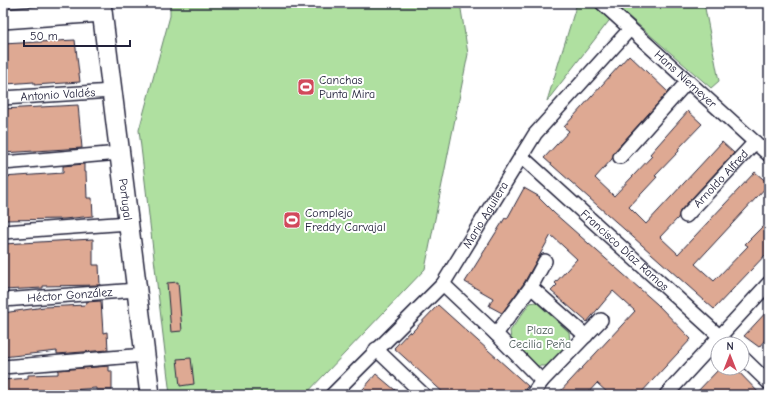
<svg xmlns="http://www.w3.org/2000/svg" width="772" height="398" viewBox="0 0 772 398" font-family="'Comic Neue',sans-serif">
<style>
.green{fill:#afe0a0;stroke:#68816e}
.building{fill:#dea993;stroke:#22223b}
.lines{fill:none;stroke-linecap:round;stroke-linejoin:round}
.street-casing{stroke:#22223b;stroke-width:16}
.secondary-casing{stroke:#22223b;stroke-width:22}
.street{stroke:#fff;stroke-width:13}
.secondary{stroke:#fff;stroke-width:19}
.labels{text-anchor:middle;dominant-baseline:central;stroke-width:4;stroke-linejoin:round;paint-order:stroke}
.street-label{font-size:12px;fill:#22223b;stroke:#fff}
.poi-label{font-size:12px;fill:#22223b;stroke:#fff;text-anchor:start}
.park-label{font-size:12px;fill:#4c5b59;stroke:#fff}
</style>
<rect width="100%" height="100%" fill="#fff"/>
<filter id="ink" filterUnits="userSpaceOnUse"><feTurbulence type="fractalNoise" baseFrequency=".025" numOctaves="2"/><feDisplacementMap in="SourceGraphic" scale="8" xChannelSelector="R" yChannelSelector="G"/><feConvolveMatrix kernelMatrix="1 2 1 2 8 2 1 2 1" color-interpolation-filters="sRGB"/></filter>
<g filter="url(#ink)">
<g class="green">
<path d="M170 3H460L468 54 425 269 305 395H170L139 130 170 16Z"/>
<path d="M577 3H704L719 81 711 88 619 8 547 101Z"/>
<path d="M536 302 569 332 570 341 547 366H538L511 340 510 331 530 303Z"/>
</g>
<g class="building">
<path d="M75 40 80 82 34 85V82L6 84 3 44Z"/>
<path d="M629 55 668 92 614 152 612 159 595 178 614 196 652 156 650 154 688 111 702 124 678 149 679 151 655 176 657 177 629 207 646 224 722 142 734 153 680 211 678 218 660 237 678 254 755 172 769 184 695 264 714 281 748 246 745 244 763 226 769 232V251L714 309 544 158 569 131 564 127Z"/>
<path d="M78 105 82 148 3 153V109Z"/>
<path d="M84 164V172H86L87 198H92L93 216 64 219 3 220V177L63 173V166Z"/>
<path d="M524 188 540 197 539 198 554 213 657 304 691 339 639 395H610L597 383 586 395H557L635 311 613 291 587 322 551 291 557 285 555 283 577 259 551 235 524 283 502 313 489 306 493 298 465 282 505 218 507 219Z"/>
<path d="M93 239V265H99L100 285 43 286V288L3 290V244Z"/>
<path d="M178 282 182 331 171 332 167 283Z"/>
<path d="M101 301 103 333 107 332 108 350 57 354V351L3 357V313L44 307 86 305V302Z"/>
<path d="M438 305 528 386 520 395H446L394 348 410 331 411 333Z"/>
<path d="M769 309V335L759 347 744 336Z"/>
<path d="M191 358 194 384 180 386 177 359Z"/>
<path d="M109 366V371H112V390H96V388L49 392V394L3 395V380L28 378V375L58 374V370Z"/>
<path d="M720 368H735L761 395H694Z"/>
<path d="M376 374 401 395H358Z"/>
</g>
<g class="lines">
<g class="street-casing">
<g id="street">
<path id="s1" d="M602 3 769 155"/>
<path id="s2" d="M3 98 112 91"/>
<path id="s3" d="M521 156 728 344"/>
<path d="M620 157 688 81"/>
<path d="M3 163 120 153"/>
<path id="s4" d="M686 216 755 142"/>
<path d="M3 232 129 223"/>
<path d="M443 284 496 334 542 381"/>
<path d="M531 287 586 336"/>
<path id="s5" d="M3 300 137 290"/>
<path d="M496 334 531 287 545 261"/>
<path d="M376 349 424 395"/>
<path d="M742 357 769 383"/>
<path d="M3 367 145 355"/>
<path id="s6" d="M332 395 443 284 535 134 630 29"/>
<path d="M532 395 542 381 601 320"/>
<path d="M666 395 769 283"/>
</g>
</g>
<g class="secondary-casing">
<g id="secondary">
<path id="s7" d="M101 3 150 395"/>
<path d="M3 19 102 12"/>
</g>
</g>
<use href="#street" class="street"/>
<use href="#secondary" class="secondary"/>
</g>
</g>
<defs>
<g id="stadium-square" transform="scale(0.9)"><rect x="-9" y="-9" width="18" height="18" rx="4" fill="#d1495b" stroke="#fff"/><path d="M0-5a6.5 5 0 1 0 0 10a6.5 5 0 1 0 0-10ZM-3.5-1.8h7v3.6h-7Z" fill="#fff"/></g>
</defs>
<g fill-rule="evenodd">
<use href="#stadium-square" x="306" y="87"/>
<use href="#stadium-square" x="292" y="220"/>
</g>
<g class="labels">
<g class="street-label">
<text stroke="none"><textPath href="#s1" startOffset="113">Hans Niemeyer</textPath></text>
<text stroke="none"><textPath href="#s2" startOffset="55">Antonio Valdés</textPath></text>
<text stroke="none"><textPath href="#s4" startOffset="51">Arnoldo Alfred</textPath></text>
<text stroke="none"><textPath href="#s7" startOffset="198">Portugal</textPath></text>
<text stroke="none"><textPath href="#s6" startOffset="238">Mario Aguilera</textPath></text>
<text stroke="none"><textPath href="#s3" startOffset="140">Francisco Díaz Ramos</textPath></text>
<text stroke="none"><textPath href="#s5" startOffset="67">Héctor González</textPath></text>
</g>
<g class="poi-label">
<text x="319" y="80">Canchas<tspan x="319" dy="14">Punta Mira</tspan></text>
<text x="305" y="213">Complejo<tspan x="305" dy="14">Freddy Carvajal</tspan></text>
</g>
<g class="park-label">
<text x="540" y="330">Plaza<tspan x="540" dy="14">Cecilia Peña</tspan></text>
</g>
</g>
<rect width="772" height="398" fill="none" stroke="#fff" stroke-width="16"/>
<rect x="8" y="8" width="756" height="382" fill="none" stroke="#22223b" stroke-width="1.5" filter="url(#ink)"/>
<g transform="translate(730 356)"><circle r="19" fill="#ffffff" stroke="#a7a7b1"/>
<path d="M0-3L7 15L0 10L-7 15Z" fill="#d1495b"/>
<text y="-6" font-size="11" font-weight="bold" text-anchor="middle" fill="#22223b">N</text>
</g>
<path d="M24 40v6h106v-6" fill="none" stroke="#22223b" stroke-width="2"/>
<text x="30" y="40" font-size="12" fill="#22223b" stroke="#ffffff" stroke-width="3" paint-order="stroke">50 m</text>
</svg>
